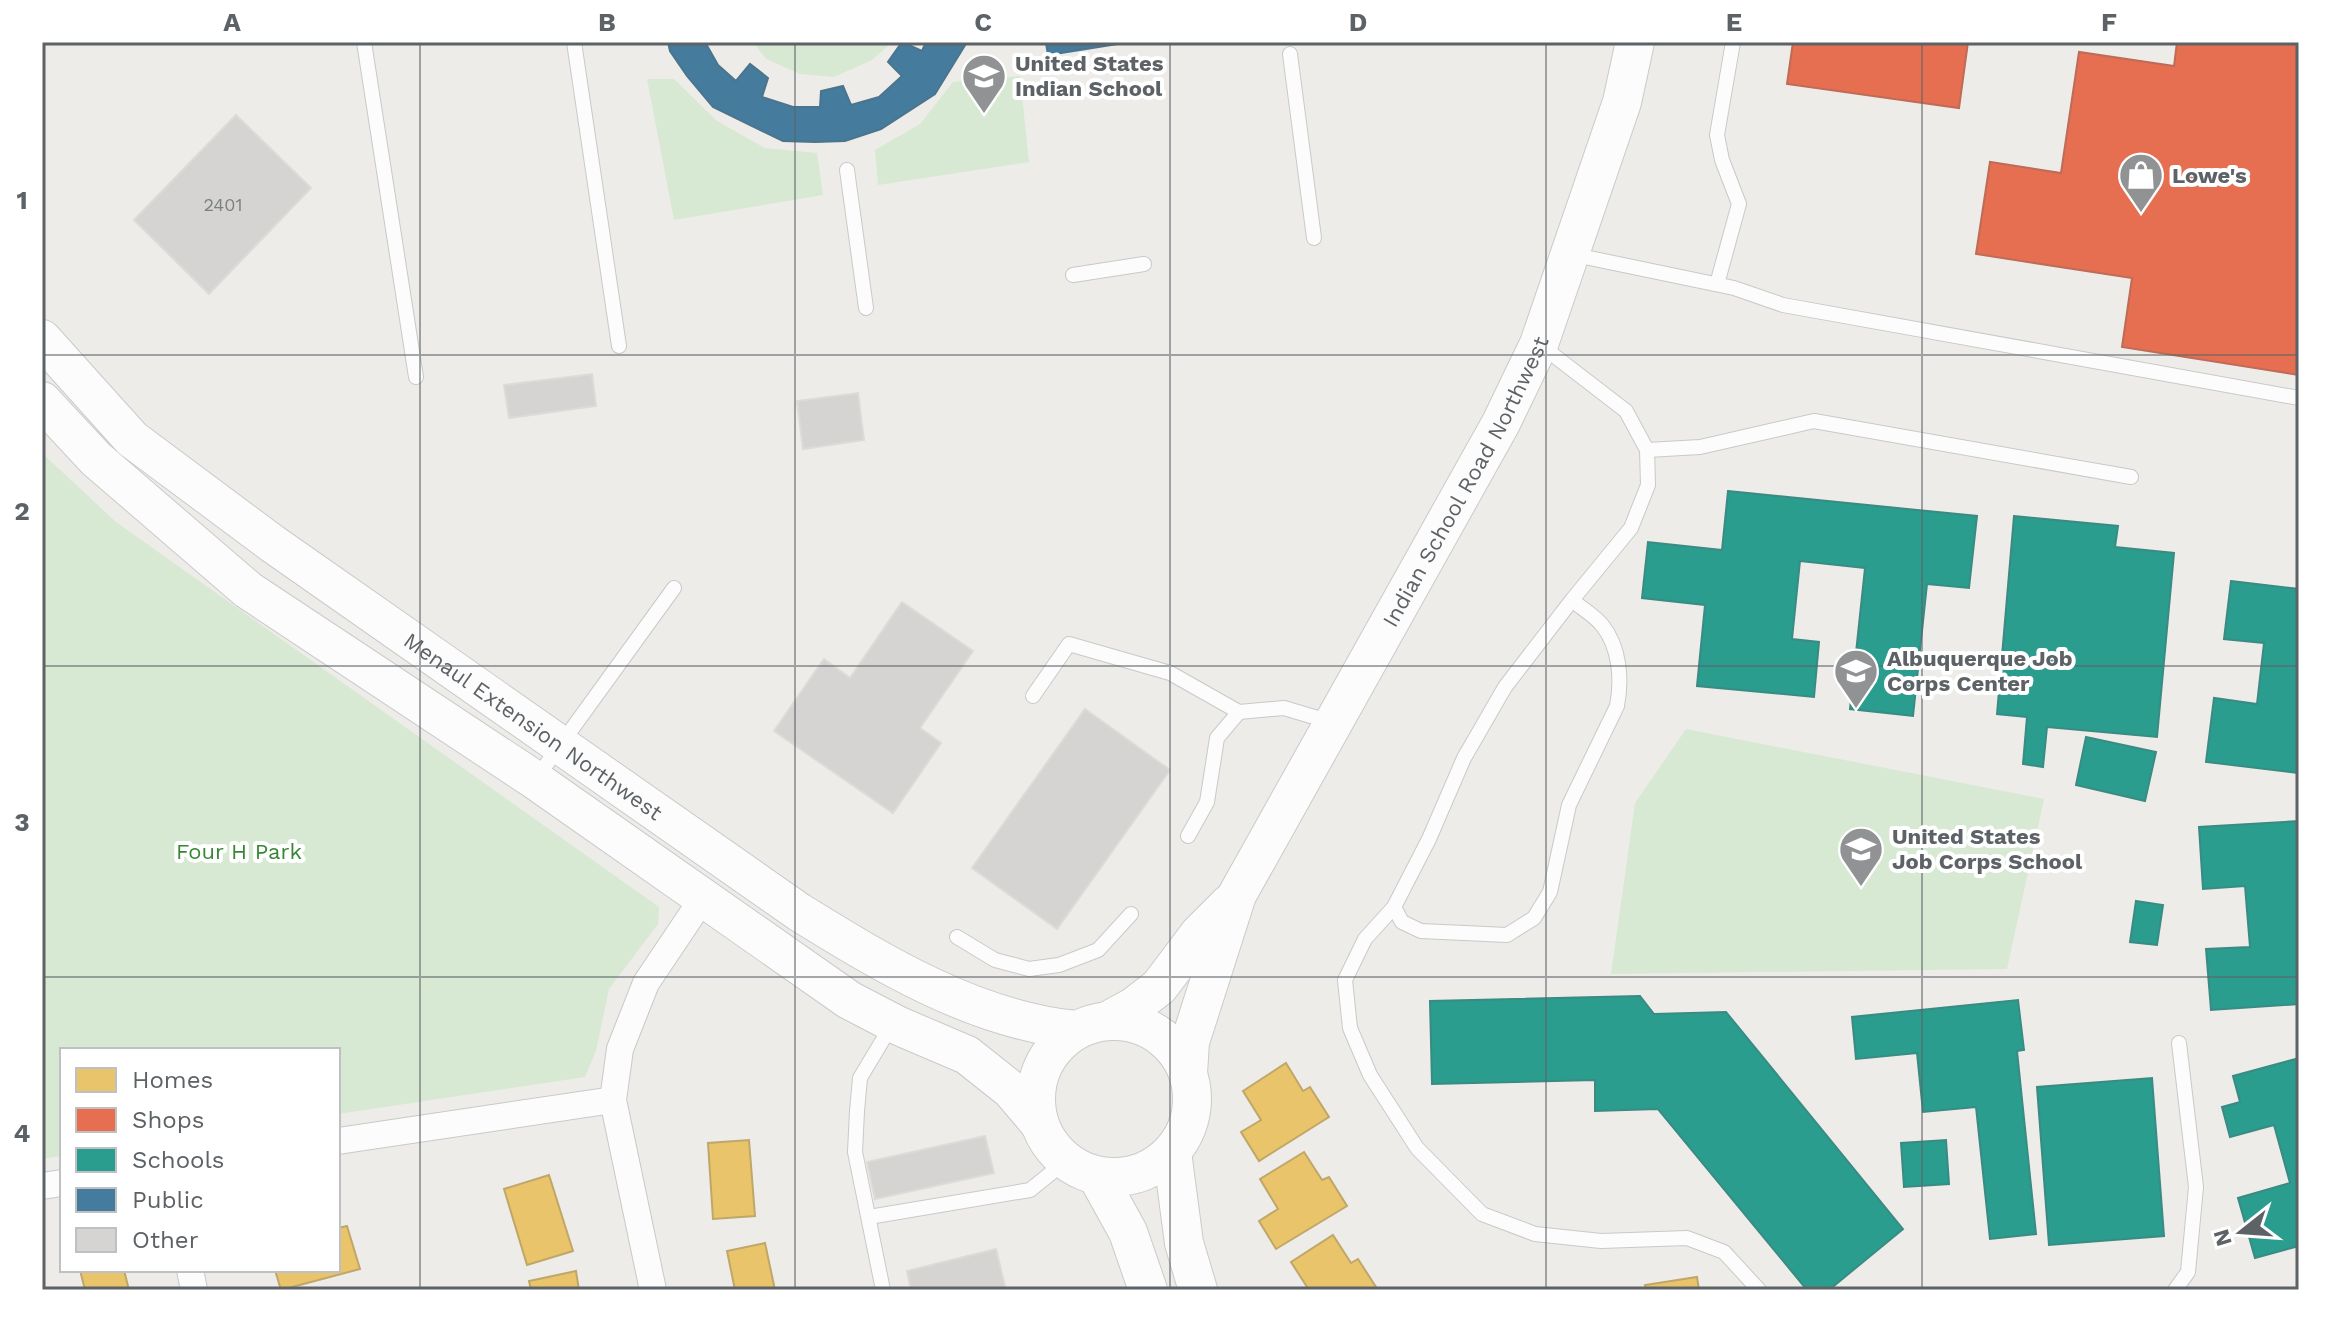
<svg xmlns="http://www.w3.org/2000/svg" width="2341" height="1332" viewBox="0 0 2341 1332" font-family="'Work Sans',sans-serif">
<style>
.green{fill:#d7e9d3}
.homes{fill:#e9c46a;stroke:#bfa769;stroke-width:2}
.shops{fill:#e76f51;stroke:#be6b57;stroke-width:2}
.schools{fill:#2a9d8f;stroke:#398b83;stroke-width:2}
.public{fill:#457b9d;stroke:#4c748c;stroke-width:2}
.building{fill:#d5d4d2;stroke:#dddbd8;stroke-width:2}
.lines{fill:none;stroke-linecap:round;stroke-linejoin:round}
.service-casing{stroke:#c9c9c9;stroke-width:16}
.minor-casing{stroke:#c9c9c9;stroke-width:28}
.secondary-casing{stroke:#cacaca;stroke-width:40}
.service{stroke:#fcfcfc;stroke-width:14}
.minor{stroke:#fcfcfc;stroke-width:26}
.secondary{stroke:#fcfcfc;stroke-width:38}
.grid{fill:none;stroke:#5d6266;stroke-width:2;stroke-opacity:0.55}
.labels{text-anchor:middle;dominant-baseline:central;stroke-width:8;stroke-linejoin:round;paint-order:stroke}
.number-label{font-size:18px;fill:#7c8082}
.poi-label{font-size:22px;font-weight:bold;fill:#5d6266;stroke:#fff;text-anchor:start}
.street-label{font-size:22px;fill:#5d6266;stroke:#fff}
.park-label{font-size:22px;fill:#378634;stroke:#fff}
.neatline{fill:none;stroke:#5d6266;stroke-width:3}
.grid-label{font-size:26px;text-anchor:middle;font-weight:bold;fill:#5d6266}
</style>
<rect width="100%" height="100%" fill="#eeece8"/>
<g class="green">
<path d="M753 42H893L872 60 834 77 800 74 766 59Z"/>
<path d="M1020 76 1029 162 878 185 875 150 920 124 953 82Z"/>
<path d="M647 79H674L717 121 765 148 817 153 823 195 674 220Z"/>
<path d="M42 453 116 522 659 907 658 924 609 989 596 1051 585 1077 338 1114V1050H62V1156L42 1159Z"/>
<path d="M1686 729 2044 799 2007 969 1611 974 1635 803Z"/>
</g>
<g class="homes">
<path d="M1286 1063 1303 1091 1310 1087 1329 1117 1259 1161 1241 1132 1261 1120 1243 1091Z"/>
<path d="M749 1140 755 1216 713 1219 708 1143Z"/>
<path d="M1304 1152 1322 1180 1329 1177 1347 1206 1276 1249 1259 1221 1278 1209 1260 1179Z"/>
<path d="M549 1175 573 1251 527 1265 504 1189Z"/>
<path d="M347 1226 360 1269 281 1290 275 1270H338V1228Z"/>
<path d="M1333 1235 1351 1263 1358 1259 1376 1287 1372 1290H1309L1291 1262Z"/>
<path d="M765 1243 775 1290H735L727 1251Z"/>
<path d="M80 1270H124L129 1290H85Z"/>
<path d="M576 1271 579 1290H531L529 1281Z"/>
<path d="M1697 1277 1699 1290H1646L1645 1285Z"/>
</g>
<g class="shops">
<path d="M1793 42H1968L1959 108 1787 84Z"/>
<path d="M2177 42H2299V375L2122 347 2132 278 1976 254 1990 162 2061 173 2079 52 2174 66Z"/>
</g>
<g class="schools">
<path d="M1728 491 1977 516 1969 588 1927 584 1913 716 1850 709 1865 568 1800 561 1792 639 1819 642 1814 697 1697 686 1705 605 1642 598 1648 542 1722 550Z"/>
<path d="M2014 516 2118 526 2115 547 2174 553 2157 737 2047 727 2043 767 2023 764 2027 717 1997 714Z"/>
<path d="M2231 581 2299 589V773L2206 762 2214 698 2257 704 2264 643 2224 639Z"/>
<path d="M2086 737 2156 752 2145 801 2076 785Z"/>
<path d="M2299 821V1004L2211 1010 2206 949 2250 947 2245 886 2203 889 2199 827Z"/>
<path d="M2136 901 2163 905 2157 945 2130 942Z"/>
<path d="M1640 996 1654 1014 1726 1012 1903 1229 1829 1290H1807L1658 1109 1595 1111V1080L1432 1084 1430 1001Z"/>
<path d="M2018 1000 2024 1050 2017 1051 2036 1234 1990 1239 1976 1107 1923 1112 1917 1053 1856 1059 1852 1017Z"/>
<path d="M2299 1058V1246L2255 1258 2238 1198 2290 1183 2274 1125 2230 1137 2222 1107 2240 1102 2233 1076Z"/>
<path d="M2152 1078 2164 1236 2049 1245 2037 1087Z"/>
<path d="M1946 1140 1949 1184 1904 1187 1901 1143Z"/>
</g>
<g class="public">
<path d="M668 42H705L718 65 736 81 750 64 768 78 762 97 793 107H820L821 91 843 86 851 105 879 97 902 76 888 62 902 42 922 51 926 42H967L935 94 881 129 845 141 815 142 783 141 713 107 687 76 670 51Z"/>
<path d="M1029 42H1130L1048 55 1046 43Z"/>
</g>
<g class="building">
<path d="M236 115 311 188 209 294 134 220Z"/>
<path d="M592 374 596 406 509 418 504 385Z"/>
<path d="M858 393 864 440 803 449 797 401Z"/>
<path d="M902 602 973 651 920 728 941 743 893 813 774 731 824 659 850 678Z"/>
<path d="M1085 709 1170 770 1057 929 972 868Z"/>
<path d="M985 1136 994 1173 875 1199 867 1162Z"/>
<path d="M996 1249 1006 1290H911L907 1271Z"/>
</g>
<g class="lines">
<g class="service-casing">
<g id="service">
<path d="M364 42 416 377"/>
<path d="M574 42 619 346"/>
<path d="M1290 54 1314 238"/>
<path d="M847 170 866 308"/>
<path d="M1570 254 1734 288 1783 305 2299 398"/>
<path d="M1073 275 1144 264"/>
<path d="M1717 284 1739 204 1722 160 1717 135 1733 42"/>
<path d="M1539 344 1626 411 1647 450 1648 485 1631 528 1572 600 1505 687 1464 758 1429 839 1394 907 1402 922 1421 931 1507 935 1534 918 1550 892 1569 805 1617 706C1622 680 1620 647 1602 625 1594 615 1581 608 1572 600"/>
<path d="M1647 450 1700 447 1814 421 2131 477"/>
<path d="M1033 696 1069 644 1170 673 1239 712"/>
<path d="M535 780 674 588"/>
<path d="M1188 836 1207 802 1217 738 1239 712 1284 708 1331 722"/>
<path d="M1394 907 1365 939 1345 980 1350 1028 1370 1075 1417 1148 1482 1214 1535 1234 1601 1241 1687 1238 1724 1252 1759 1290"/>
<path d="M957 937 995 960 1029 969 1059 965 1098 950 1131 914"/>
<path d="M869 1217 1030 1190 1066 1161"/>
<path d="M883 1290 855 1152 857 1111 860 1078 893 1023"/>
<path d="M2175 1290 2188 1272 2196 1187 2179 1043"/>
</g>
</g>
<g class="minor-casing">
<g id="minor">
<path d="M338 1141 613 1100"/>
<path d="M42 1186 62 1183"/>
<path d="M190 1270 194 1290"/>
<path d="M653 1290 613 1100 620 1049 646 983 703 898"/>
</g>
</g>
<g class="secondary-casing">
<g id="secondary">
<path id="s1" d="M42 339 132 439 273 544 799 912C883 964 975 1020 1076 1030"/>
<path d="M42 401 96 459 248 590 535 780 849 1000 899 1026 967 1055 1011 1090 1039 1123"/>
<path d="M1109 1020 1133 1007 1159 987 1199 934 1230 903"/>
<circle cx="1114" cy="1099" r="78"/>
<path id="s2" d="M1188 1073 1190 1042 1237 895 1501 423 1539 344 1622 102 1635 42"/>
<path d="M1172 1152 1184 1243 1198 1290"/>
<path d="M1097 1176 1128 1232 1148 1290"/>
</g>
</g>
<use href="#service" class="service"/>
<use href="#minor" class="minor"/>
<use href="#secondary" class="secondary"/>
</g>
<path class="grid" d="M420 42V1290M795 42V1290M1170 42V1290M1546 42V1290M1922 42V1290M42 355H2299M42 666H2299M42 977H2299"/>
<defs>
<g id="school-pin" transform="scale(2.3)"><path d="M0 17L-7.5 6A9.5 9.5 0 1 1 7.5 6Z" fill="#909294" stroke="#fff"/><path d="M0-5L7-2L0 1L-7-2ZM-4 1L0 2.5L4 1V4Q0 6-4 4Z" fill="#fff"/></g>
<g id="shop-pin" transform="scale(2.3)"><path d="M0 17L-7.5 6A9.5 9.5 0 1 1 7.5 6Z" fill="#909294" stroke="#fff"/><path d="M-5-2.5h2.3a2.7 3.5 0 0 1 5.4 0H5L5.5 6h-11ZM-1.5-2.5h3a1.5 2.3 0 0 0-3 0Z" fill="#fff"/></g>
<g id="university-pin" transform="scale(2.3)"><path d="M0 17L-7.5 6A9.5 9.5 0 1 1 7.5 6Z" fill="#909294" stroke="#fff"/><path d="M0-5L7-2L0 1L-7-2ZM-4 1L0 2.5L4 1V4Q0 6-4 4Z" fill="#fff"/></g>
</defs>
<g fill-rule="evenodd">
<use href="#school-pin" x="984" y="76"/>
<use href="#shop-pin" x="2141" y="175"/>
<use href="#university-pin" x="1856" y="671"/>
<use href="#school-pin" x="1861" y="849"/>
</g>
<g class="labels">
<g class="number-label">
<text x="223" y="204">2401</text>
</g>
<g class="poi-label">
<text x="1015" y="63">United States<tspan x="1015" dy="25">Indian School</tspan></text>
<text x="2172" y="175">Lowe's</text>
<text x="1887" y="658">Albuquerque Job<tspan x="1887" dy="25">Corps Center</tspan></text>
<text x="1892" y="836">United States<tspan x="1892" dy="25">Job Corps School</tspan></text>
</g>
<g class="street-label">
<text stroke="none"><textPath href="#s2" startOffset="658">Indian School Road Northwest</textPath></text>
<text stroke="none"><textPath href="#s1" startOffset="628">Menaul Extension Northwest</textPath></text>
</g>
<g class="park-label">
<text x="239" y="851">Four H Park</text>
</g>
</g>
<rect width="2341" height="1332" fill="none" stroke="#ffffff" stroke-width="88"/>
<rect x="60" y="1048" width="280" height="224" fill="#ffffff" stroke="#bec0c2" stroke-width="2"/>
<rect x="76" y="1068" width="40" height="24" fill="#e9c46a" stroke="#bec0c2" stroke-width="2"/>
<text x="132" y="1088" font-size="24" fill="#5d6266">Homes</text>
<rect x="76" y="1108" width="40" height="24" fill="#e76f51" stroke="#bec0c2" stroke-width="2"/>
<text x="132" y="1128" font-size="24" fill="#5d6266">Shops</text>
<rect x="76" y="1148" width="40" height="24" fill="#2a9d8f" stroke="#bec0c2" stroke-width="2"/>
<text x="132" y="1168" font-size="24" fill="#5d6266">Schools</text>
<rect x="76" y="1188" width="40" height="24" fill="#457b9d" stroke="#bec0c2" stroke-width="2"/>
<text x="132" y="1208" font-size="24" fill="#5d6266">Public</text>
<rect x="76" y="1228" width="40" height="24" fill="#d5d4d2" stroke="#bec0c2" stroke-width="2"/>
<text x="132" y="1248" font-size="24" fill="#5d6266">Other</text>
<g transform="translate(2241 1232) rotate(253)" stroke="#ffffff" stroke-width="6" paint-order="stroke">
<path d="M0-6L14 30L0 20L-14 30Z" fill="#5d6266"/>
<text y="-12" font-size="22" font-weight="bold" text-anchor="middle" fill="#5d6266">N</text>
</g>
<rect x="44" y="44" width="2253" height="1244" class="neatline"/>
<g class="grid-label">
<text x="232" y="31">A</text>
<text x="607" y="31">B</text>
<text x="983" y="31">C</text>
<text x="1358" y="31">D</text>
<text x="1734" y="31">E</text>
<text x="2109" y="31">F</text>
<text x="22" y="209">1</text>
<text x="22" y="520">2</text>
<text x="22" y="831">3</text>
<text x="22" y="1142">4</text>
</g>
</svg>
